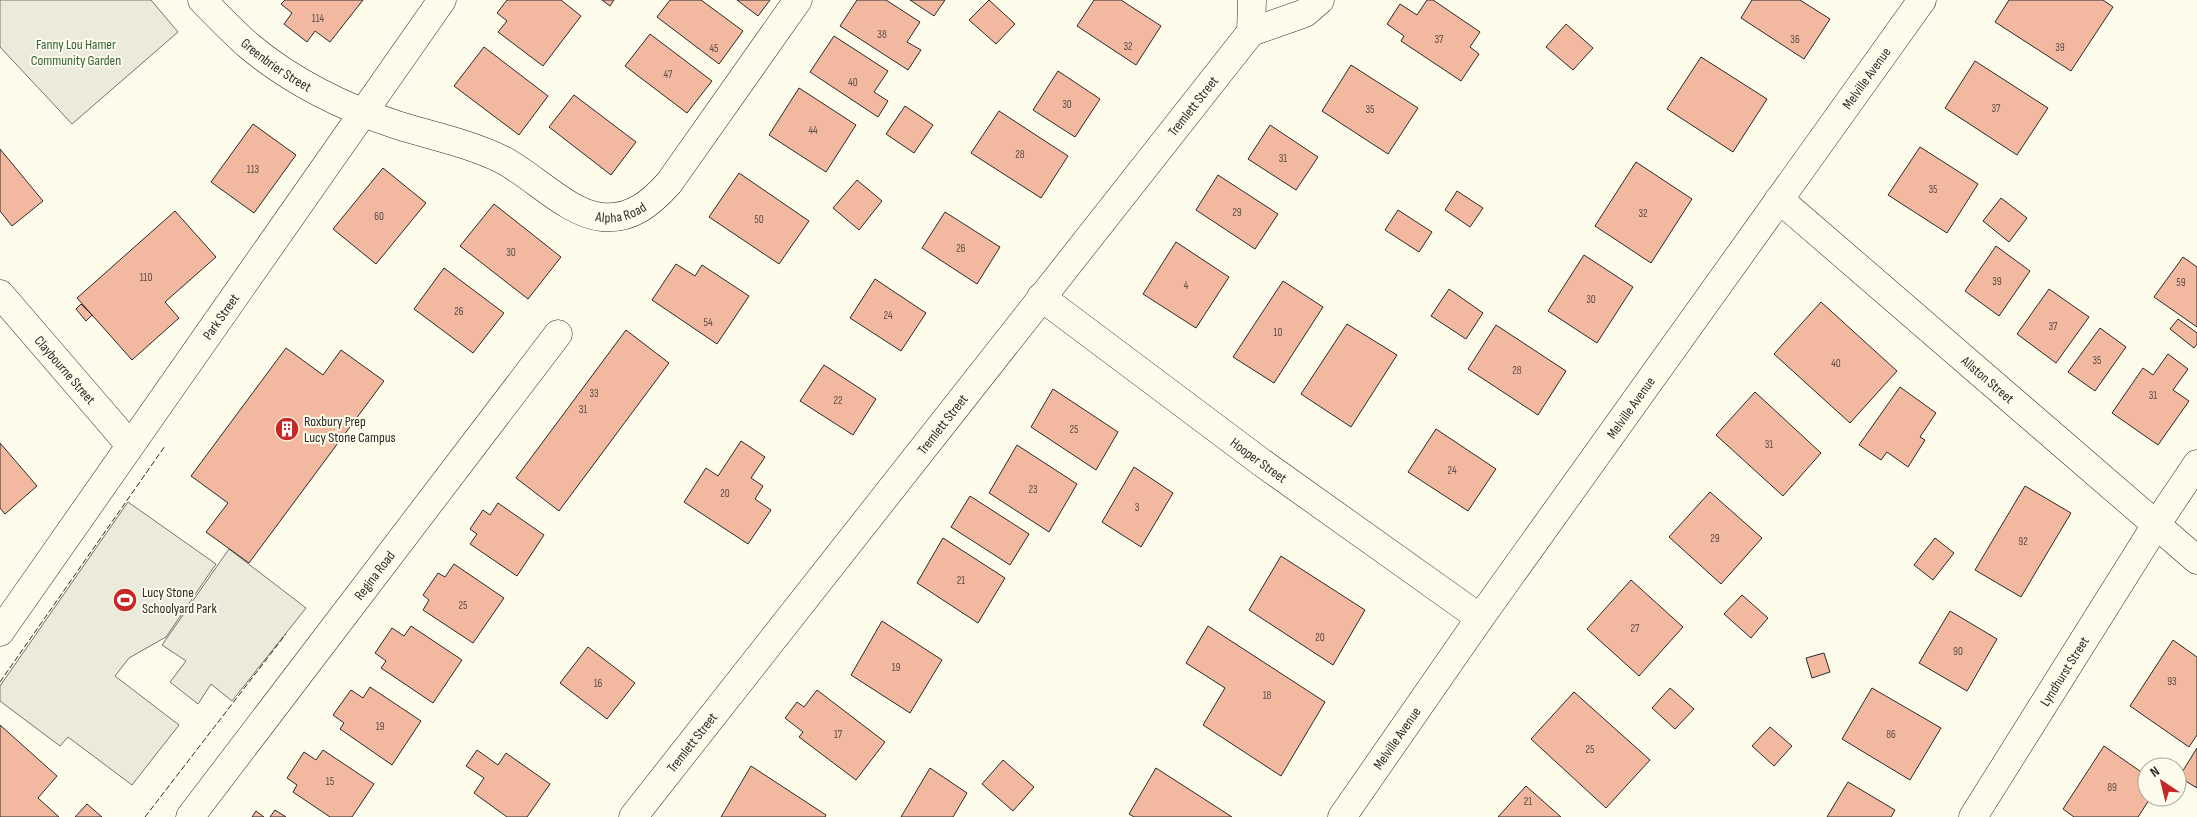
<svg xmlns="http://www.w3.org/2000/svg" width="2197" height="817" viewBox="0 0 2197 817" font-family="'Sofia Sans Condensed',sans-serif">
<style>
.green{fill:#ecebdb;stroke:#74746e}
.parking{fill:#eceadb;stroke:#74746e}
.building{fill:#f2b8a0;stroke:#2b2b2b}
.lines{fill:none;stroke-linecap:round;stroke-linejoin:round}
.street-casing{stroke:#2b2b2b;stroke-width:29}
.secondary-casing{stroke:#2b2b2b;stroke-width:29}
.street{stroke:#fdfbea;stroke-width:28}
.secondary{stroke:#fdfbea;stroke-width:28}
.fence{stroke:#2b2b2b;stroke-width:1;stroke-dasharray:6 2.5;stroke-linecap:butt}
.labels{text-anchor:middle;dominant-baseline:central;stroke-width:4;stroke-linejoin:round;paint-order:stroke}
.number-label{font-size:11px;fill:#5d4e48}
.park-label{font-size:14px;fill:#34623c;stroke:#fdfbea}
.street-label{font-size:14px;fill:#2b2b2b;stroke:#fdfbea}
.poi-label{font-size:14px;fill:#2b2b2b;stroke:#fdfbea;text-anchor:start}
</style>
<rect width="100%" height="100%" fill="#fdfbea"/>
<g class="green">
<path d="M0 0H151L178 32 72 124 0 47Z"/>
<path d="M128 502 216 564 166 637 129 658 115 676 179 725 132 785 68 737 60 746 0 701V686Z"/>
</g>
<path class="parking" d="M229 549 306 608 232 701 211 684 198 704 170 682 186 661 162 645Z"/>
<g class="building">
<path d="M285 0H363L330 42 315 31 307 42 284 24 292 13 281 4Z"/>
<path d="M507 0H561L581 16 543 66 498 32 507 21 497 13Z"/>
<path d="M602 0H614L610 6Z"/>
<path d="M670 0H701L743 31 719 64 657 17Z"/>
<path d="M737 0H770L758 16Z"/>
<path d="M857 0H886L920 22 907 42 921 50 908 70 840 26Z"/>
<path d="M910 0H945L934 16Z"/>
<path d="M989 0 1015 24 996 44 969 20Z"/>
<path d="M1094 0H1121L1161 26 1136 65 1077 26Z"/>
<path d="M1427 0H1433L1480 32 1470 47 1479 54 1461 81 1401 41 1404 36 1387 24 1400 4 1417 15Z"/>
<path d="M1752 0H1800L1830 19 1804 59 1741 18Z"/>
<path d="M2009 0H2103L2113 7 2071 71 1995 22Z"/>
<path d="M1566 24 1593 48 1573 70 1546 47Z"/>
<path d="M650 34 712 81 687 113 625 66Z"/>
<path d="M834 36 888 71 874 92 888 101 878 117 810 72Z"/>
<path d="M484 47 548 96 519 135 454 86Z"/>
<path d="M1701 57 1767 99 1733 152 1667 109Z"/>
<path d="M1975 61 2048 108 2017 155 1945 108Z"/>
<path d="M1351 65 1418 108 1388 154 1322 111Z"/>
<path d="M1058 71 1100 99 1075 137 1033 110Z"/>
<path d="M799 88 856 125 826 172 769 135Z"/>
<path d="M574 95 636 142 611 175 549 127Z"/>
<path d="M905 106 933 125 914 153 886 134Z"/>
<path d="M999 111 1068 156 1041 198 971 153Z"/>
<path d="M253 124 296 155 254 213 211 182Z"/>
<path d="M1270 125 1318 157 1296 190 1248 159Z"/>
<path d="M1920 147 1978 184 1947 233 1888 195Z"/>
<path d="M0 149 43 201 12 226 0 211Z"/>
<path d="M1636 162 1692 199 1651 263 1595 226Z"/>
<path d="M383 168 426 203 376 264 333 229Z"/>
<path d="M739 173 809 221 779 264 709 217Z"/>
<path d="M1218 175 1278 214 1255 249 1196 210Z"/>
<path d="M857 180 882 201 859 230 833 208Z"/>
<path d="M1457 191 1483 208 1470 227 1445 210Z"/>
<path d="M2001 198 2027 218 2009 242 1983 221Z"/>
<path d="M494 204 561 257 528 299 460 246Z"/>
<path d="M1398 210 1432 232 1419 252 1385 230Z"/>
<path d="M175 211 216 257 165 302 179 318 132 360 77 298Z"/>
<path d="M945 212 1000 247 977 284 922 248Z"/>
<path d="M1176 242 1229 277 1196 328 1143 294Z"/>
<path d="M1996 246 2030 271 1999 316 1965 291Z"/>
<path d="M1584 255 1633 287 1597 343 1548 311Z"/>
<path d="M2183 257 2197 267V327L2154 297Z"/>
<path d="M676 264 695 276 702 265 749 296 717 344 652 300Z"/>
<path d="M444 268 504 313 473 353 414 309Z"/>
<path d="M875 279 926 313 901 351 850 318Z"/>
<path d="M1283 281 1323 307 1274 383 1233 357Z"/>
<path d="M1449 289 1483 313 1466 339 1431 316Z"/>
<path d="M2049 289 2089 317 2056 363 2017 334Z"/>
<path d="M1821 302 1897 371 1850 423 1774 354Z"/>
<path d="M81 304 92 315 86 321 76 309Z"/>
<path d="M2178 319 2197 333V344L2194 348 2170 329Z"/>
<path d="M1347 324 1397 355 1351 427 1301 394Z"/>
<path d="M1496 325 1566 371 1538 415 1468 369Z"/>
<path d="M2100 328 2126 347 2095 391 2068 372Z"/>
<path d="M626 330 669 363 559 511 516 478Z"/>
<path d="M286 348 323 375 341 350 384 381 249 563 206 532 228 503 191 476Z"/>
<path d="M2168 354 2188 369 2173 390 2189 401 2158 445 2112 413 2143 368 2153 375Z"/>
<path d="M824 365 876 399 853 435 800 401Z"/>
<path d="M1900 387 1936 413 1920 437 1925 440 1908 467 1887 452 1881 460 1859 445Z"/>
<path d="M1053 389 1118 432 1096 470 1031 427Z"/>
<path d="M1755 392 1821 453 1783 496 1716 435Z"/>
<path d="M1436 429 1496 469 1468 511 1408 472Z"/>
<path d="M741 441 765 457 751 478 763 486 755 499 771 510 748 544 684 502 706 468 718 476Z"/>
<path d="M0 443 37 486 5 514 0 508Z"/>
<path d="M1017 445 1077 484 1049 532 989 493Z"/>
<path d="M1134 467 1173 493 1141 547 1102 522Z"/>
<path d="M2025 486 2071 513 2021 597 1975 570Z"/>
<path d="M1710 492 1762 538 1721 584 1669 537Z"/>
<path d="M970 496 1029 534 1010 565 951 527Z"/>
<path d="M498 503 544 535 517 576 470 544 477 534 470 529 483 510 490 515Z"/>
<path d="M943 538 1005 578 978 623 917 583Z"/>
<path d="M1935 538 1954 553 1933 580 1914 565Z"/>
<path d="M1281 556 1365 610 1333 665 1249 610Z"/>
<path d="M454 564 504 598 473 643 423 610 429 600 423 595 438 573 445 577Z"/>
<path d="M1631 580 1683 627 1639 676 1587 629Z"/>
<path d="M1742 595 1768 618 1751 638 1724 614Z"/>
<path d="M1950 611 1997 639 1967 691 1919 663Z"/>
<path d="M882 621 942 660 910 713 851 675Z"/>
<path d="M411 626 462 660 433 703 381 668 386 661 375 653 392 628 404 636Z"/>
<path d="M1208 626 1325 702 1281 776 1203 725 1225 688 1186 663Z"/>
<path d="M2173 640 2197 657V735L2189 747 2130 706Z"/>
<path d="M588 647 635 683 607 719 560 683Z"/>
<path d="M1824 653 1830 672 1812 678 1806 658Z"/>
<path d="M370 687 421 721 392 765 340 729 344 723 333 715 351 690 363 698Z"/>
<path d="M1670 688 1694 709 1675 729 1652 708Z"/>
<path d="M1872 688 1941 728 1910 780 1842 739Z"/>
<path d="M817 690 885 742 856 780 799 737 803 732 785 718 797 702 804 707Z"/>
<path d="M1574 692 1650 760 1606 808 1531 739Z"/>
<path d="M0 725 57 776 38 798 59 817H0Z"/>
<path d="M1770 727 1792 746 1774 766 1752 746Z"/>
<path d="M2104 746 2147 776V797H2151L2138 817H2074L2063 809Z"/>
<path d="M2197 748V788L2179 777Z"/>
<path d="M323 750 374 784 352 817H330L293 792 297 785 287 778 304 752 316 760Z"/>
<path d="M477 750 498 765 506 753 550 784 527 817H507L474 793 484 778 466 766Z"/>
<path d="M1003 760 1034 787 1013 811 982 784Z"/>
<path d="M751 766 826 815 825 817H721Z"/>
<path d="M930 768 967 793 953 817H901Z"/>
<path d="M1156 768 1232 817H1134L1129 814Z"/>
<path d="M1848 782 1895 810 1891 817H1827Z"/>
<path d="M1526 786 1561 817H1498Z"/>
<path d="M87 804 102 817H75Z"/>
<path d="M275 810 286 817H270Z"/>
<path d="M256 811 264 817H252Z"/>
</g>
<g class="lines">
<g class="street-casing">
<g id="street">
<path id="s1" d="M202 0C217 15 232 31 248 45 290 81 345 108 397 125 432 136 468 143 501 159 533 175 568 214 602 217 631 220 651 203 669 183L798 0"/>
<path d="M1251 32 1252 0"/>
<path id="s2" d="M1779 199 2197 560"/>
<path id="s3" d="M0 294 130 445"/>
<path id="s4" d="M1041 297 1261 462 1480 618"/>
<path id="s5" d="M190 817 558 334"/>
<path id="s6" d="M633 817 1251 32 1305 13 1320 0"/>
<path id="s7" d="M1973 817 2156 525 2197 464"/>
</g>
</g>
<g class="secondary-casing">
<g id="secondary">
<path id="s8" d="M0 632 442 0"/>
<path id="s9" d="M1342 817 1480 618 1922 0"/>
</g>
</g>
<use href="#street" class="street"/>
<use href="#secondary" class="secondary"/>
<g class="fence">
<path d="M0 682 165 446"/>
<path d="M145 817 286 634"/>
</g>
</g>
<defs>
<g id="building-disc" transform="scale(1.25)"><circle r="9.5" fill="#c62828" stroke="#fdfbea"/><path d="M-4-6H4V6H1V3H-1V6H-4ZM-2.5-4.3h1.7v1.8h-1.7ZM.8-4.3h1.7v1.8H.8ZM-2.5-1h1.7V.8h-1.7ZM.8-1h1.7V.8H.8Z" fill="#fff"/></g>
<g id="stadium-disc" transform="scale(1.25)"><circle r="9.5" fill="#c62828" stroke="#fdfbea"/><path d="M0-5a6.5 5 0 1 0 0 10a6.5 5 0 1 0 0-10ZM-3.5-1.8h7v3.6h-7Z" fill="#fff"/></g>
</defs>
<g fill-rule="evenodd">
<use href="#building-disc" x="287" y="429"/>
<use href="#stadium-disc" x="125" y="600"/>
</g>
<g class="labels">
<g class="number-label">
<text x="318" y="18">114</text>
<text x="882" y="34">38</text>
<text x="1439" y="39">37</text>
<text x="1795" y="39">36</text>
<text x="1128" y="46">32</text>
<text x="2060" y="47">39</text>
<text x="714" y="48">45</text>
<text x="668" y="74">47</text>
<text x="853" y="82">40</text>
<text x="1067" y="104">30</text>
<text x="1996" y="108">37</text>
<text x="1370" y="109">35</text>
<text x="813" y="130">44</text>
<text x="1020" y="154">28</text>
<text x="1283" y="158">31</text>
<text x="253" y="169">113</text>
<text x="1933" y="189">35</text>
<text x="1237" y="212">29</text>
<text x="1643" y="213">32</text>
<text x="379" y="216">60</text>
<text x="759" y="219">50</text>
<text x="961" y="248">26</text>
<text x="511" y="252">30</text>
<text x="146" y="277">110</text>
<text x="1997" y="281">39</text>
<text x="2181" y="282">59</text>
<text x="1186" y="285">4</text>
<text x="1591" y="299">30</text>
<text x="459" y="311">26</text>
<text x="888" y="315">24</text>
<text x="708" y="322">54</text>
<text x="2053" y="326">37</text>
<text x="1278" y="332">10</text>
<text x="2097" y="360">35</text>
<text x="1836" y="363">40</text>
<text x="1517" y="370">28</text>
<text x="594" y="393">33</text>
<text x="2153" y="395">31</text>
<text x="838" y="400">22</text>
<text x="583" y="409">31</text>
<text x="1074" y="429">25</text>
<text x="1769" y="444">31</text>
<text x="1452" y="470">24</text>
<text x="1033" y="489">23</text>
<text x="725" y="493">20</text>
<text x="1137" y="507">3</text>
<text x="1715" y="538">29</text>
<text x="2023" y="541">92</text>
<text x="961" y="580">21</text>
<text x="463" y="605">25</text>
<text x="1635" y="628">27</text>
<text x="1320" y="637">20</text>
<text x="1958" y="651">90</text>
<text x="896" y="667">19</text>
<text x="2172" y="681">93</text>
<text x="598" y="683">16</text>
<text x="1267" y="695">18</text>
<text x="380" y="726">19</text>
<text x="838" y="734">17</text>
<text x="1891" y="734">86</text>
<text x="1590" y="749">25</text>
<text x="330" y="781">15</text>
<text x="2112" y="787">89</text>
<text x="1528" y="801">21</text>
</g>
<g class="park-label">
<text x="76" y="44">Fanny Lou Hamer<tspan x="76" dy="16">Community Garden</tspan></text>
</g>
<g class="street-label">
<text stroke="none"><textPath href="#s1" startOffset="99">Greenbrier Street</textPath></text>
<text stroke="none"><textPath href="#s9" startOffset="906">Melville Avenue</textPath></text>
<text stroke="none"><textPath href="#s6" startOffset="905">Tremlett Street</textPath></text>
<text stroke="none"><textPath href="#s1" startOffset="481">Alpha Road</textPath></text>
<text stroke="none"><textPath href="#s8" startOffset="385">Park Street</textPath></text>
<text stroke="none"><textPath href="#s3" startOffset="100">Claybourne Street</textPath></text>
<text stroke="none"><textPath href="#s2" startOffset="276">Allston Street</textPath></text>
<text stroke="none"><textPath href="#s9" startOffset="501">Melville Avenue</textPath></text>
<text stroke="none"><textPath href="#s6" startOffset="500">Tremlett Street</textPath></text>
<text stroke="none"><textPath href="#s4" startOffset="272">Hooper Street</textPath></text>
<text stroke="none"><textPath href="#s5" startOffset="304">Regina Road</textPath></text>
<text stroke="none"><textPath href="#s7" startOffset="172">Lyndhurst Street</textPath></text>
<text stroke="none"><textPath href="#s9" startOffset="96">Melville Avenue</textPath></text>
<text stroke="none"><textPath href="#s6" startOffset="95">Tremlett Street</textPath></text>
</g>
<g class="poi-label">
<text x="304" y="421">Roxbury Prep<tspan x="304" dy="16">Lucy Stone Campus</tspan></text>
<text x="142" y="592">Lucy Stone<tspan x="142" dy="16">Schoolyard Park</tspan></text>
</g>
</g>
<g transform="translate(2162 782) rotate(325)"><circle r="24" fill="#fdfbea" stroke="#a9a89e"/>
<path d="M0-4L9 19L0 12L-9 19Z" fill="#c62828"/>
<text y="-8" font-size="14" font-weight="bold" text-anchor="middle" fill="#2b2b2b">N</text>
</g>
</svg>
